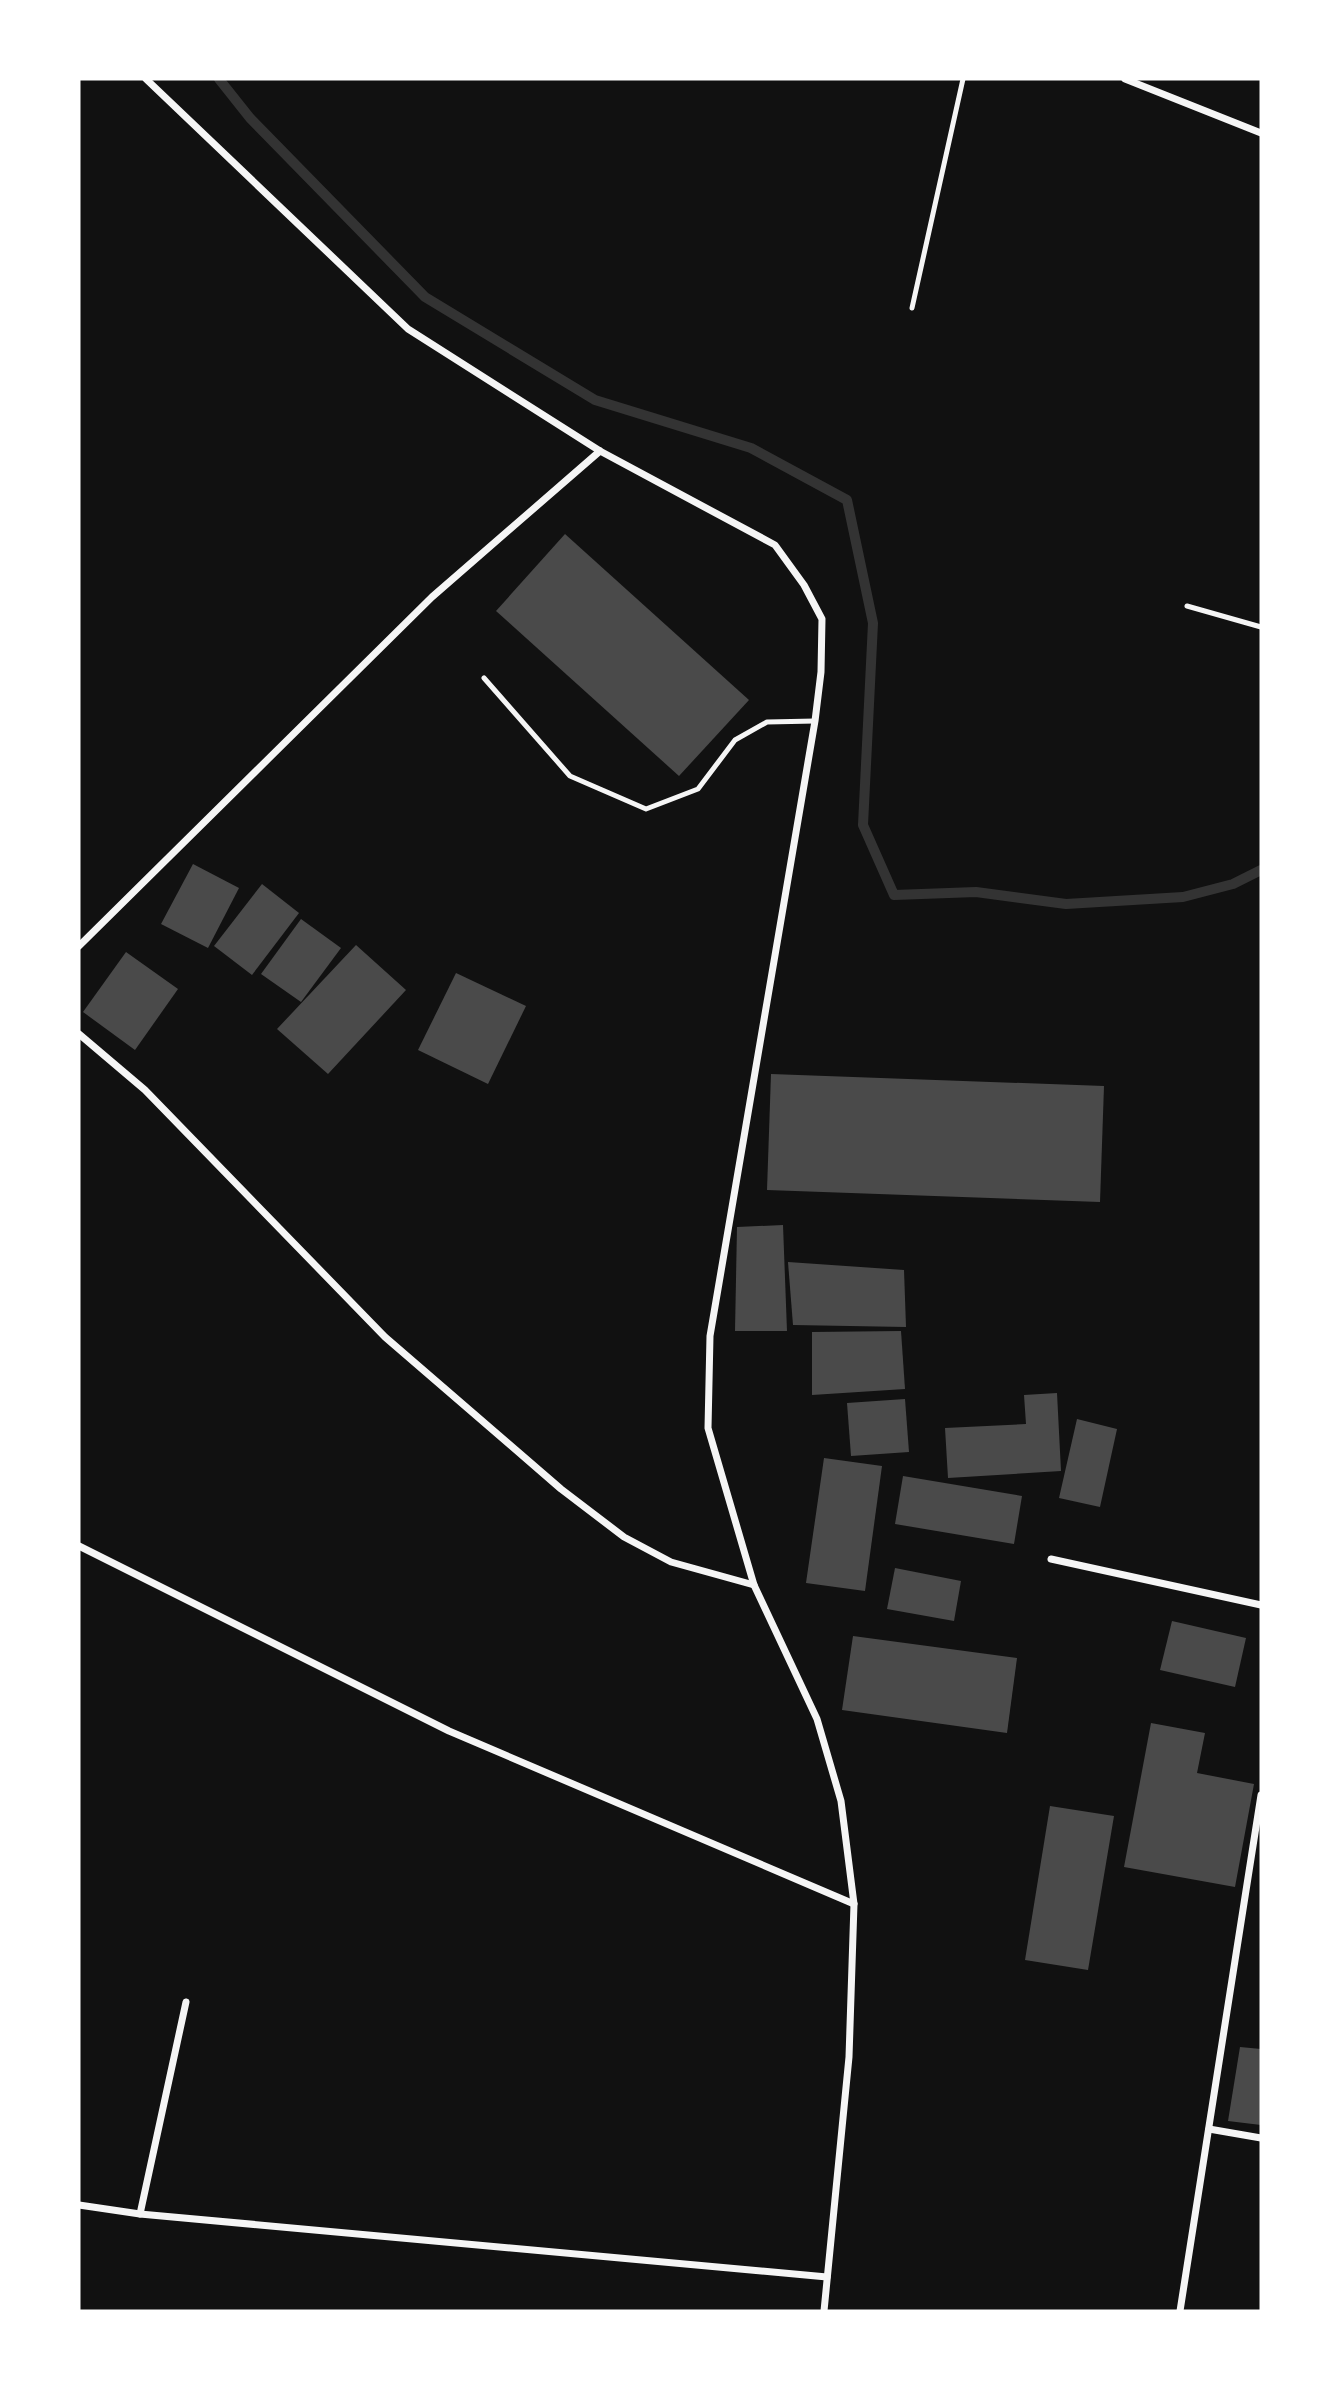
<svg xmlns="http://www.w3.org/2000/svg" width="1340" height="2390" viewBox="0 0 1340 2390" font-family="Cabin,sans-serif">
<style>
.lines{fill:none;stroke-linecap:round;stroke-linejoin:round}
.stream{stroke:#333;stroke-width:10}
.building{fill:#4a4a4a}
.service{stroke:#f5f5f5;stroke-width:5}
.minor{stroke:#f5f5f5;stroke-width:7}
</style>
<rect width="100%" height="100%" fill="#111"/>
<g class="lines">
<path class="stream" d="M219 79 250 118 425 297 595 400 751 448 847 500 873 623 863 825 894 895 976 892 1066 904 1183 897 1233 884 1261 870"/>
</g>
<g class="building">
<path d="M565 534 749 700 679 776 496 611Z"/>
<path d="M193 864 239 888 208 948 161 924Z"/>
<path d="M262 884 299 913 252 975 214 946Z"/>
<path d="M301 919 341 948 301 1002 261 974Z"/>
<path d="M356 945 406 990 328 1074 277 1029Z"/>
<path d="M126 952 178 989 135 1050 83 1012Z"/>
<path d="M456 973 526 1006 488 1084 418 1050Z"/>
<path d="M771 1074 1104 1086 1100 1202 767 1190Z"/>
<path d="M783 1225 787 1331H735L737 1227Z"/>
<path d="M788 1262 904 1270 906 1327 793 1325Z"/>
<path d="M901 1331 905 1389 812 1395V1332Z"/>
<path d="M1057 1393 1061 1471 948 1478 945 1428 1026 1424 1024 1395Z"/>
<path d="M905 1399 909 1452 851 1456 847 1403Z"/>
<path d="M1077 1419 1117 1429 1100 1507 1059 1498Z"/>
<path d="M824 1458 882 1466 865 1591 806 1583Z"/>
<path d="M903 1476 1022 1496 1014 1544 895 1524Z"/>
<path d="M895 1568 961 1581 954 1621 887 1609Z"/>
<path d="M1172 1621 1246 1638 1235 1687 1160 1670Z"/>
<path d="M853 1636 1017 1658 1007 1733 842 1710Z"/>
<path d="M1151 1723 1205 1733 1197 1773 1254 1784 1235 1887 1124 1867Z"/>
<path d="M1050 1806 1114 1816 1088 1970 1025 1960Z"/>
<path d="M1240 2047 1261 2049V2125L1228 2121Z"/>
</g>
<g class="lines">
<g class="service">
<path d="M912 308 963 79"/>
<path d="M1187 606 1261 627"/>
<path d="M484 678 570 776 646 809 698 789 735 740 767 722 815 721"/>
</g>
<g class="minor">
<path d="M146 79 408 329 600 451 775 545 804 585 822 619 821 672 815 721 710 1336 708 1428 754 1585 817 1719 841 1801 854 1904 849 2057 824 2311"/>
<path d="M1125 79 1261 133"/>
<path d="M79 946 432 597 600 451"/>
<path d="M79 1034 145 1090 385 1337 561 1489 624 1537 671 1562 754 1585"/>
<path d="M79 1546 449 1731 854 1904"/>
<path d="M1051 1559 1261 1605"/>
<path d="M1209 2129 1261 2138"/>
<path d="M79 2205 140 2214 827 2277"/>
<path d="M140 2214 186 2002"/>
<path d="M1180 2311 1261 1795"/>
</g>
</g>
<rect width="1340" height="2390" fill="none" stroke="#ffffff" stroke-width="161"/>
</svg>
